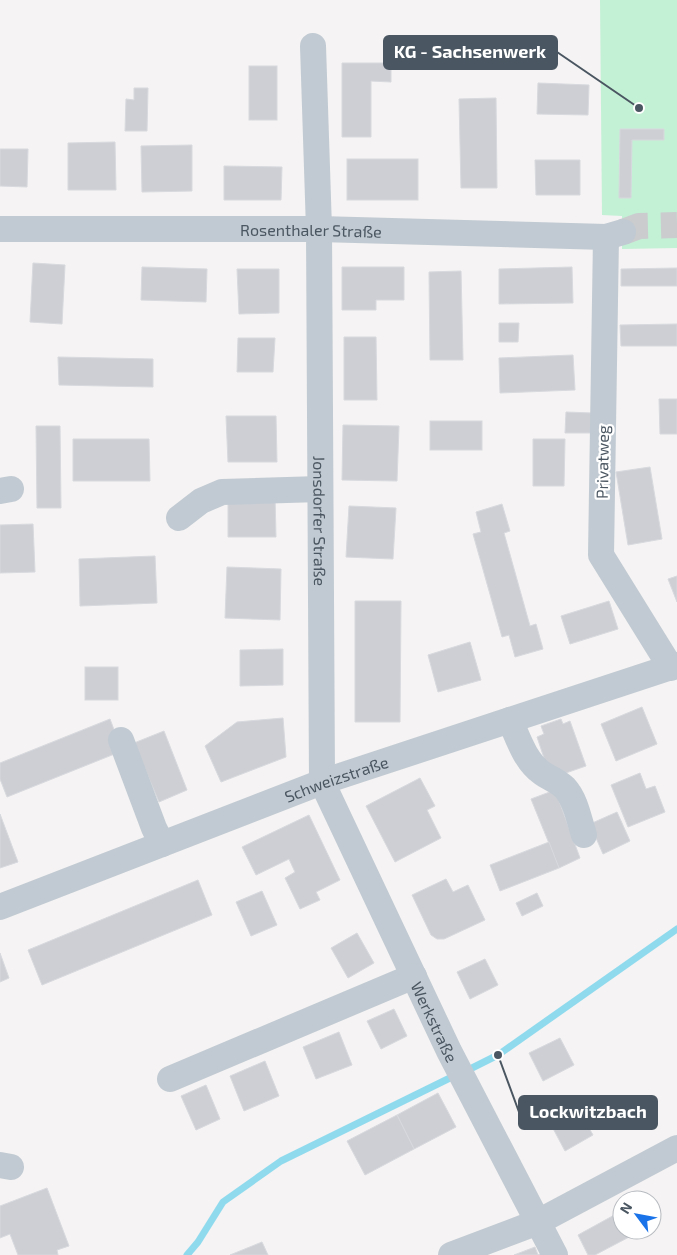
<svg xmlns="http://www.w3.org/2000/svg" width="677" height="1255" viewBox="0 0 677 1255" font-family="'Exo 2',sans-serif">
<style>
.green{fill:#c3f1d5}
.lines{fill:none;stroke-linecap:round;stroke-linejoin:round}
.stream{stroke:#90daee;stroke-width:7}
.building{fill:#cdcfd5;stroke:#d7d9de}
.minor-tunnel{stroke:#caccce;stroke-width:26;stroke-dasharray:26 13;stroke-linecap:butt}
.minor{stroke:#c1cad2;stroke-width:26}
.labels{text-anchor:middle;dominant-baseline:central;stroke-width:4.5;stroke-linejoin:round;paint-order:stroke}
.street-label{font-size:16px;fill:#4a5661;stroke:#fff}
.leader{fill:none;stroke:#4a5661;stroke-width:2}
.callout-dot{fill:#4a5661;stroke:#fff;stroke-width:2}
.callout{fill:#4a5661;stroke:#4a5661;stroke-width:2}
.callout-label{font-size:18px;text-anchor:middle;font-weight:bold;fill:#fff}
</style>
<rect width="100%" height="100%" fill="#f5f3f3"/>
<path class="green" d="M600 0H677V248L622 249V216L602 215Z"/>
<g class="lines">
<g class="stream">
<path d="M466 1071 498 1055 677 929"/>
<path d="M187 1255 198 1242 223 1202 281 1161 456 1075"/>
</g>
</g>
<g class="building">
<path d="M342 63H391V82L371 81V137H342Z"/>
<rect x="249" y="66" width="28" height="54"/>
<path d="M538 83 589 85 588 115 537 114Z"/>
<path d="M134 88H148L147 131H125L126 99 134 100Z"/>
<path d="M496 98 497 188H461L459 99Z"/>
<path d="M620 129H664V140H632L631 198H619Z"/>
<path d="M115 142 116 190H68V143Z"/>
<path d="M192 145V191L142 192 141 146Z"/>
<path d="M0 149H28L27 187 0 186Z"/>
<rect x="347" y="159" width="71" height="41"/>
<path d="M535 160H580V195H536Z"/>
<path d="M224 166 282 167 281 200H224Z"/>
<path d="M33 263 65 265 62 324 30 322Z"/>
<path d="M142 267 207 269 206 302 141 300Z"/>
<path d="M342 267H404V300H376V310H342Z"/>
<path d="M572 267 573 303 499 304V269Z"/>
<path d="M677 268V286H621V269Z"/>
<path d="M237 269H279V313L239 314Z"/>
<path d="M461 271 463 360H430L429 272Z"/>
<path d="M499 323H519L518 342H499Z"/>
<path d="M677 324V346H621L620 325Z"/>
<path d="M344 337H376L377 400H344Z"/>
<path d="M238 338H275L273 372H237Z"/>
<path d="M573 355 575 390 500 393 499 358Z"/>
<path d="M58 357 153 359V387L59 385Z"/>
<path d="M659 399H677V434H660Z"/>
<path d="M566 412 592 413V433H565Z"/>
<path d="M226 416H276L277 462H228Z"/>
<rect x="430" y="421" width="52" height="29"/>
<path d="M343 425 399 426 397 481 342 480Z"/>
<path d="M36 426H60L61 508H37Z"/>
<path d="M73 439H149L150 481H73Z"/>
<path d="M533 439H565L564 486H533Z"/>
<path d="M650 467 662 539 628 545 616 472Z"/>
<path d="M275 495 276 537H228V496Z"/>
<path d="M502 504 510 531 504 533 530 626 536 624 543 649 515 657 509 635 502 637 473 534 481 532 476 512Z"/>
<path d="M349 506 396 508 393 559 346 557Z"/>
<path d="M33 524 35 572 0 573V525Z"/>
<path d="M155 556 157 603 80 606 79 559Z"/>
<path d="M227 567 281 569 280 620 225 618Z"/>
<path d="M677 576V602L668 579Z"/>
<path d="M355 601H401L400 722H355Z"/>
<path d="M609 601 618 629 570 644 561 616Z"/>
<path d="M470 642 481 680 438 692 428 655Z"/>
<path d="M283 649V685L240 686V650Z"/>
<rect x="85" y="667" width="33" height="33"/>
<path d="M642 707 657 744 616 761 601 724Z"/>
<path d="M283 718 286 757 221 782 205 746 237 722Z"/>
<path d="M110 719 122 751 7 797 0 779V763Z"/>
<path d="M561 719 563 724 570 721 586 766 557 776 547 767 537 737 544 734 541 726Z"/>
<path d="M164 731 187 790 159 802 134 743Z"/>
<path d="M640 773 646 789 655 786 665 812 628 827 611 785Z"/>
<path d="M420 778 435 806 427 810 441 838 395 862 366 806Z"/>
<path d="M555 790 580 858 559 868 531 799Z"/>
<path d="M617 812 630 841 603 854 590 824Z"/>
<path d="M0 814 18 862 0 868Z"/>
<path d="M309 815 340 880 316 892 320 900 300 909 285 878 295 872 289 859 256 875 242 847Z"/>
<path d="M549 842 559 868 500 891 490 865Z"/>
<path d="M446 879 453 892 468 885 485 920 444 939H437L431 935 412 895Z"/>
<path d="M198 880 212 915 42 985 28 950Z"/>
<path d="M262 891 277 925 251 936 236 902Z"/>
<path d="M537 893 543 906 522 916 516 903Z"/>
<path d="M357 933 374 963 348 978 331 948Z"/>
<path d="M0 953 9 978 0 982Z"/>
<path d="M485 959 498 985 470 999 457 972Z"/>
<path d="M394 1009 407 1036 381 1049 367 1021Z"/>
<path d="M339 1032 352 1065 316 1079 303 1047Z"/>
<path d="M560 1038 574 1065 543 1081 529 1053Z"/>
<path d="M265 1061 279 1096 244 1111 230 1076Z"/>
<path d="M206 1085 220 1119 196 1130 181 1096Z"/>
<path d="M438 1093 456 1127 414 1149 397 1115Z"/>
<path d="M575 1104 593 1135 565 1151 548 1119Z"/>
<path d="M397 1115 414 1149 365 1175 347 1141Z"/>
<path d="M47 1188 69 1246 57 1250 58 1255H18L10 1234 0 1238V1206Z"/>
<path d="M618 1213 622 1220V1230H628L631 1236 595 1255H588L578 1235Z"/>
<path d="M262 1242 268 1255H230Z"/>
<path d="M535 1247 538 1255 545 1252 546 1255H514Z"/>
</g>
<g class="lines">
<path class="minor-tunnel" d="M623 232 639 226 677 225"/>
<g class="minor">
<path id="s1" d="M313 46 319 229 322 782 449 1051 555 1255"/>
<path id="s2" d="M0 229H319L606 237 623 232"/>
<path d="M606 237 601 555 671 668"/>
<path d="M0 491 11 489"/>
<path d="M179 518 201 501 222 492 320 489"/>
<path d="M510 720C518 738 525 761 542 773 549 778 558 781 565 788 576 800 579 820 584 835"/>
<path d="M121 740 154 828 162 844"/>
<path id="s3" d="M0 907 322 782 677 665"/>
<path d="M170 1079 414 976"/>
<path d="M0 1165 11 1167"/>
<path d="M451 1255 538 1222 677 1148"/>
</g>
</g>
<g class="labels">
<g class="street-label">
<text stroke="none"><textPath href="#s2" startOffset="311">Rosenthaler Straße</textPath></text>
<text transform="translate(602 462) rotate(-89)">Privatweg</text>
<text stroke="none"><textPath href="#s1" startOffset="475">Jonsdorfer Straße</textPath></text>
<text stroke="none"><textPath href="#s3" startOffset="360">Schweizstraße</textPath></text>
<text stroke="none"><textPath href="#s1" startOffset="1001">Werkstraße</textPath></text>
</g>
</g>
<path class="leader" d="M639 108L557 52M498 1055L519 1112"/>
<g class="callout-dot">
<circle cx="639" cy="108" r="5"/>
<circle cx="498" cy="1055" r="5"/>
</g>
<g class="callout">
<rect x="384" y="36" width="173" height="33" rx="5"/>
<rect x="519" y="1096" width="138" height="33" rx="5"/>
</g>
<g class="callout-label">
<text x="470" y="58">KG - Sachsenwerk</text>
<text x="588" y="1118">Lockwitzbach</text>
</g>
<g transform="translate(637 1215) rotate(302)"><circle r="24" fill="#ffffff" stroke="#b7bbc0"/>
<path d="M0-4L9 19L0 12L-9 19Z" fill="#1a73e8"/>
<text y="-8" font-size="14" font-weight="bold" text-anchor="middle" fill="#4a5661">N</text>
</g>
</svg>
